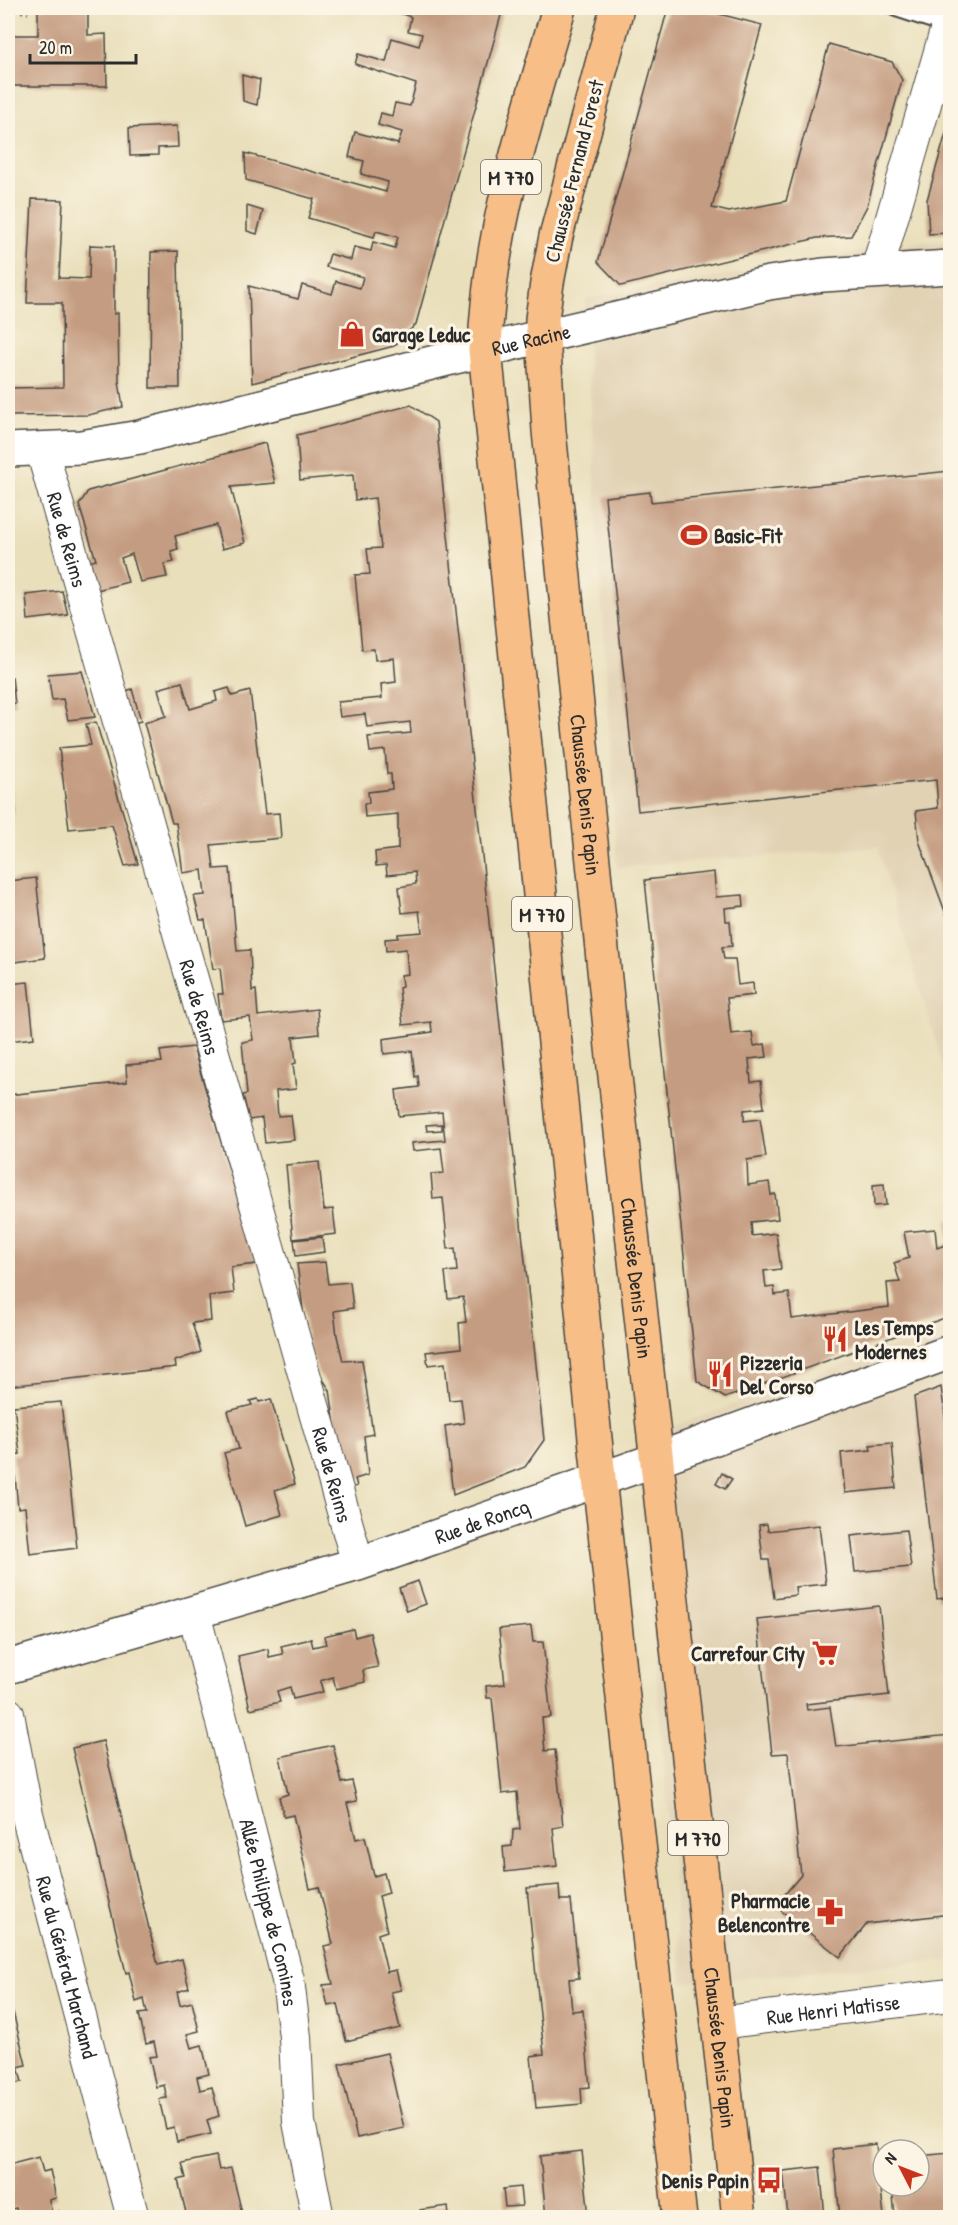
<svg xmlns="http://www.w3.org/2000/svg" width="958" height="2225" viewBox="0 0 958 2225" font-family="'Patrick Hand',sans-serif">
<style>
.built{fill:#e1d2b4}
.building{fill:#c49c81}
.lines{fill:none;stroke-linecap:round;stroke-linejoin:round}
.service-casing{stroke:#484641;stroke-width:20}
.minor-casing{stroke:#484641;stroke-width:34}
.tertiary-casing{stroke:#484641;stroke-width:36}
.primary-casing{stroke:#484641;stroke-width:36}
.path{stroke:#484641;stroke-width:4;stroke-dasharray:1.5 4.5;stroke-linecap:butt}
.service{stroke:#fff;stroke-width:16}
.minor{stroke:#fff;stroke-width:32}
.tertiary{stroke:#fff;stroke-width:33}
.primary{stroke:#f7be88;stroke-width:33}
.labels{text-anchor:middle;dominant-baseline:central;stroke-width:6;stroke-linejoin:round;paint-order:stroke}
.shield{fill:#fcf5e5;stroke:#6a6863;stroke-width:1.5}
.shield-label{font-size:20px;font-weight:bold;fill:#2b2b2b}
.street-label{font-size:21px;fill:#2b2b2b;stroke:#fcf5e5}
.poi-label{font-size:21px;font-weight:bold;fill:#2b2b2b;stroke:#fcf5e5;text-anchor:start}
</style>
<rect width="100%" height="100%" fill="#fcf5e5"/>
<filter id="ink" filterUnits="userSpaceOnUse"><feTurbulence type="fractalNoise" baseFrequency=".0167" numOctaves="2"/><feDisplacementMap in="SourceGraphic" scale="12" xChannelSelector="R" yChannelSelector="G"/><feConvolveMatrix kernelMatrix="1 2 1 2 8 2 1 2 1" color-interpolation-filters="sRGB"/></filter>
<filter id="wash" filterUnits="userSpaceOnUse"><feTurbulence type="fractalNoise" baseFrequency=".008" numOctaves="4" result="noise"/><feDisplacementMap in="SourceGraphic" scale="24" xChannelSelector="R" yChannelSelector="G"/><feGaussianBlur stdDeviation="1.35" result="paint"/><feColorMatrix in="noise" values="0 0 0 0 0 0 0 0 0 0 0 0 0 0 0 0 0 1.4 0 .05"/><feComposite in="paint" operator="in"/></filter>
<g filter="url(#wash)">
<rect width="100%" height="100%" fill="#e9dfbb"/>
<g class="built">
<path d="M950 241V1090L878 847 617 867 585 299 923 242Z"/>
<path d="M950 1326V1960L682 1983 637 1440Z"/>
</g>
<g id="blocks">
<g class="building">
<path d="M38 8H88V35L106 34 107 86H8V35H38Z"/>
<path d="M394 8H503L416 324 394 346 252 383 249 286 298 299 302 285 332 294 336 281 360 288 363 277 326 267 330 254 351 260 354 247 371 251 373 242 395 248 398 237 376 231 374 237 308 218 314 199 246 180 245 153 386 192 388 182 361 174 364 161 349 157 355 132 398 144 402 132 378 125 381 113 392 116 395 103 410 106 416 84 355 64 358 54 386 62 392 38 419 46 422 34 408 31 411 17 393 11Z"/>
<path d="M668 8H696L762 25 712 208 729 212 786 201 829 44 892 62 902 80 867 206 851 236 817 238 621 286 598 262Z"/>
<path d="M242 75 260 80 257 105 243 101Z"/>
<path d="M950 119V233L929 234 927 200Z"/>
<path d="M177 126 178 147 158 148V155L130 156 129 128Z"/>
<path d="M32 199 63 200 59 278 89 279 90 245 114 246V314L118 313 119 381 123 407 88 415 8 416V388L63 387 62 303H27Z"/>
<path d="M247 206 263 211 257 234 247 231Z"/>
<path d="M178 251 180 388H150L151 252Z"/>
<path d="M411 405 436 422 544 1440 525 1467 453 1495 445 1426 464 1423 461 1399 449 1400 445 1363 428 1365 426 1352 461 1348 459 1323 466 1322 463 1297 448 1299 445 1272 457 1271 455 1248 448 1249 443 1198 433 1199 431 1174 444 1173 441 1148 413 1151 412 1143 445 1140 442 1112 399 1116 396 1090 419 1087 418 1076 415 1077 412 1051 384 1054 383 1039 432 1032 431 1022 403 1025 399 988 402 987 401 975 408 974 406 949 386 951 385 939 398 938V934L422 932 419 911 402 913 399 887 416 884 415 872 387 875 386 865 376 866 375 852 398 849V814L365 817 364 804 369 803 368 792 392 789 391 774H387L385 750 370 752 368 737 411 733 410 722 367 727 365 714 340 717 338 702 382 698 381 684 396 682 394 658 375 660 374 649 362 650 355 575 370 574 367 549 381 548 375 498 355 500 353 475 300 480 297 435Z"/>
<path d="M265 443 275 483 231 487 245 543 222 549 216 525 175 536 178 549 171 551 174 562 164 564 167 577 140 582 132 554 121 558 128 582 93 591 85 563 96 560 79 505 88 491Z"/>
<path d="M950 471V925L919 841 916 811 938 808 936 780 638 811 605 497 650 492 651 502Z"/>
<path d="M62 591 68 615 28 620 26 595Z"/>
<path d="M82 671 95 717 68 720 63 699 52 700 48 674Z"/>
<path d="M8 677H12L15 704 8 705Z"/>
<path d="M182 682 190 709 217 701 215 692 229 688 232 696 250 691 265 814 279 813 281 838 211 845 214 869 230 868 237 951 250 950 252 991 256 990 258 1016 317 1009 319 1034 293 1037 296 1063 293 1064 296 1089 276 1091 278 1116 291 1115 294 1140 265 1143 262 1118 249 1120 243 1095 247 1094 242 1042 253 1040 250 1017 221 1020 218 994H223L220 968 213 969 205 920H200L194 896 205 895 202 870 183 873 176 823H172L144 723 166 716 158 689Z"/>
<path d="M132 689 141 721 126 725 116 694Z"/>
<path d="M96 722 126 823 138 864 125 866 112 825 69 829 59 748 91 745 86 724Z"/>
<path d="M8 763 14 812 8 813Z"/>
<path d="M714 872 716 897 743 895 744 906 725 908 726 921H730L732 946 722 947 724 959H735L738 985 753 983 754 995 727 998 731 1034 752 1032 754 1046 765 1044 767 1057 749 1059 751 1082 761 1081 764 1108 744 1110V1121L760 1119 766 1157 747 1160 748 1185 769 1182 771 1195 775 1194 778 1219 751 1222 752 1236 776 1233 781 1269 764 1271 766 1288 774 1287 775 1295 789 1293 792 1319 889 1307 887 1283 900 1282 894 1263 909 1258 904 1232 935 1229 937 1248 950 1243V1316L725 1398 697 1381 645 880Z"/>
<path d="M36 878 45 958 8 963V881Z"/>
<path d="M28 982 34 1038 8 1041V984Z"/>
<path d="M193 1047 257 1264 231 1267 234 1293 209 1296 211 1321 192 1323 201 1352 175 1361 176 1367 8 1386V1095L127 1082 126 1065 162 1062 160 1051Z"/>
<path d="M442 1124V1130L427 1131 426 1125Z"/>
<path d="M319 1162 324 1210 333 1209 336 1234 293 1239 286 1165Z"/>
<path d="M884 1184 886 1205 874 1206 873 1185Z"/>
<path d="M947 1220H950V1243H949Z"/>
<path d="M322 1237 324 1252 296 1256 294 1240Z"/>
<path d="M325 1262 328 1284 350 1282 353 1308 334 1311 337 1336 343 1361 362 1360 373 1434 364 1436 368 1475 355 1479 357 1486 344 1491 330 1390 318 1372 307 1339 297 1264Z"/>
<path d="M941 1387 950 1452V1597L937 1599 914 1397Z"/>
<path d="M258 1399 259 1402 271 1399 295 1484 275 1490 282 1515 245 1526 224 1453 239 1449 228 1411 252 1405 250 1401Z"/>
<path d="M61 1402 77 1548 30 1554 25 1507 18 1508 13 1455 20 1454 14 1406Z"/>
<path d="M892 1443 896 1488 845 1493 841 1453 871 1450 870 1445Z"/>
<path d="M722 1473 732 1479 725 1489 716 1484Z"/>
<path d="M767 1524 768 1531 819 1525 826 1584 795 1587 796 1595 774 1598 769 1560H763L759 1525Z"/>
<path d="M906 1530 911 1567 855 1572 851 1536Z"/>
<path d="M418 1581 426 1604 407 1611 399 1588Z"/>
<path d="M879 1606 889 1695 806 1704 807 1710 830 1707 836 1747 950 1735V1914L867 1924 840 1957 775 1906 801 1875 788 1753 772 1754 757 1619Z"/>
<path d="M531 1626 533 1642H543L551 1717 542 1718 545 1751 555 1750 563 1826 553 1828 557 1866 505 1872 503 1847 512 1846 513 1830 520 1829 517 1792 502 1794 492 1698H487L486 1686 505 1684 499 1629Z"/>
<path d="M353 1629 355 1637 370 1633 378 1667 363 1670 365 1682 336 1689 333 1677 320 1681 323 1692 293 1699 290 1687 277 1691 280 1702 250 1709 238 1656 268 1649 269 1657 283 1654 281 1646 311 1639 313 1647 326 1644 324 1636Z"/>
<path d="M103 1741 158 1965 182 1959 189 1988 177 1992 180 2005 192 2002 199 2031 187 2034 191 2048 202 2045 209 2074 197 2077 200 2090 212 2087 219 2116 207 2120 211 2134 177 2142 174 2127 166 2129 159 2099 167 2098 164 2085 156 2087 149 2057 157 2056 154 2042 146 2044 139 2014 147 2013 144 1999 136 2002 129 1972 126 1973 72 1748Z"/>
<path d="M333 1745 342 1783 352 1781 357 1801 347 1803 356 1839 365 1837 374 1876 384 1873 389 1893 379 1896 387 1931 378 1934 387 1972 396 1970 401 1990 391 1992 400 2028 346 2041 338 2004 328 2006 323 1985 333 1984 324 1946 333 1944 319 1887 310 1889 293 1815 284 1817 279 1797 288 1794 280 1757Z"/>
<path d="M559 1885 560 1900H571L579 1978 569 1979 572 2011 583 2010 590 2087 581 2088 582 2104 536 2108 531 2056 544 2054 527 1888Z"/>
<path d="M13 2012 26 2065 18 2067 22 2082 8 2085V2013Z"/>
<path d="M387 2053 404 2128 357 2138 339 2064Z"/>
<path d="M876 2144 884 2217H840L833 2149Z"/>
<path d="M582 2151 589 2217H546L540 2156Z"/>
<path d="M950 2153V2217H895L892 2186H919V2156Z"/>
<path d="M216 2156 219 2170 231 2168 243 2217H187L178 2180 186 2178 182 2163Z"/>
<path d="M39 2157 43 2172 50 2170 56 2198 49 2200 52 2213 59 2211 61 2217H18L16 2208 8 2210V2165Z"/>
<path d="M820 2167 825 2217H788L783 2171Z"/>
<path d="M520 2187 522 2206 505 2207 503 2189Z"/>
<path d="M448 2206 449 2217H421L420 2210Z"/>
</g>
</g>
</g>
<g filter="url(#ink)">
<use href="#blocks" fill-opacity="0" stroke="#484641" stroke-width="1.5"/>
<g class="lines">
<g class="service-casing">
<path id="service" d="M896 8 948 25"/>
</g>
<g class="minor-casing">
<g id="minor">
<path d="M877 270 950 17"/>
<path id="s1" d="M42 450 358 1564"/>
<path id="s2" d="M194 1613 288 1980 295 2037 299 2122 318 2218"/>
<path id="s3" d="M8 1714 27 1814 133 2218"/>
<path id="s4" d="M717 2023 950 1995"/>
</g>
</g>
<g class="tertiary-casing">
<g id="tertiary">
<path id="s5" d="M8 450 81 447 140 437 455 357 769 283 823 275 950 267"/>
<path id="s6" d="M8 1667 358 1564 658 1459 950 1352"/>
</g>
</g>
<g class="primary-casing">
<g id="primary">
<path d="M559 8C527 120 488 232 485 350L599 1478 680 2218"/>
<path id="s7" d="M617 8 556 236 547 283 542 319 549 431 614 1067 739 2218"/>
</g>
</g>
<path class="path" d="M10 8 28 13"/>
<use href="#service" class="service"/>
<use href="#minor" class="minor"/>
<use href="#tertiary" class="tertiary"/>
<use href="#primary" class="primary"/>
</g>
</g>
<defs>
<g id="shop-bare" transform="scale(2.07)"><path d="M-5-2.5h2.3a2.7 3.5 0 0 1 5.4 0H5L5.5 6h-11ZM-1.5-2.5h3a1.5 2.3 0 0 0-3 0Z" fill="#c8321e" stroke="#fcf5e5" stroke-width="2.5" paint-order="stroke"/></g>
<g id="stadium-bare" transform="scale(2.07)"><path d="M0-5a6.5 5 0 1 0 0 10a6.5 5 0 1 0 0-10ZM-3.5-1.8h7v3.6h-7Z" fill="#c8321e" stroke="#fcf5e5" stroke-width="2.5" paint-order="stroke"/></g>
<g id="restaurant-bare" transform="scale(2.07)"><path d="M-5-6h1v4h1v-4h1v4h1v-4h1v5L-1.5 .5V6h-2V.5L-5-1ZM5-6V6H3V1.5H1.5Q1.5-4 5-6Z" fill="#c8321e" stroke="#fcf5e5" stroke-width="2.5" paint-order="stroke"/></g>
<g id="supermarket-bare" transform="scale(2.07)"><path d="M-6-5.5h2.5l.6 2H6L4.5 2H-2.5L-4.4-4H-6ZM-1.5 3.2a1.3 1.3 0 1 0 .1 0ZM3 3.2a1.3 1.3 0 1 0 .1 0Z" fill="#c8321e" stroke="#fcf5e5" stroke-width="2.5" paint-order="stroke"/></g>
<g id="pharmacy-bare" transform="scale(2.07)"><path d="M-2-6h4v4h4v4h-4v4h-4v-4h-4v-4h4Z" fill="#c8321e" stroke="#fcf5e5" stroke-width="2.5" paint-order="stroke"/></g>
<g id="bus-bare" transform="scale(2.07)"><path d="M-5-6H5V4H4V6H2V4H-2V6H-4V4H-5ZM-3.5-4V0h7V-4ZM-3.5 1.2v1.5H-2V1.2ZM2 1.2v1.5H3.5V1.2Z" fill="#c8321e" stroke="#fcf5e5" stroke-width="2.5" paint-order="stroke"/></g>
</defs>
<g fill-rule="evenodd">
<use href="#shop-bare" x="352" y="334"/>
<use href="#stadium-bare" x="694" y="535"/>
<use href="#restaurant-bare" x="835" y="1339"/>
<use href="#restaurant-bare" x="720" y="1374"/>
<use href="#supermarket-bare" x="825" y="1653"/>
<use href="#pharmacy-bare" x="830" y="1912"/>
<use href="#bus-bare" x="769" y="2180"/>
</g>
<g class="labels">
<g class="shield">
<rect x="481" y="160" width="60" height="34" rx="4.5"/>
<rect x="512" y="897" width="60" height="34" rx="4.5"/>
<rect x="668" y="1821" width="60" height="34" rx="4.5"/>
</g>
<g class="shield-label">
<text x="511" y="177">M 770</text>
<text x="542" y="914">M 770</text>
<text x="698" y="1838">M 770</text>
</g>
<g class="street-label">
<text transform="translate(574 171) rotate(-76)">Chaussée Fernand Forest</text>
<text stroke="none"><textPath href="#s5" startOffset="536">Rue Racine</textPath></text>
<text stroke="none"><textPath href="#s1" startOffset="93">Rue de Reims</textPath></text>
<text stroke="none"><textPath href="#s7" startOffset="798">Chaussée Denis Papin</textPath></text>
<text stroke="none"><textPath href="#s1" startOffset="579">Rue de Reims</textPath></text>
<text stroke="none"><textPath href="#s7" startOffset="1284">Chaussée Denis Papin</textPath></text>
<text stroke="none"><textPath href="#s1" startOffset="1065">Rue de Reims</textPath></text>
<text stroke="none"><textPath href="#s6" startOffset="496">Rue de Roncq</textPath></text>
<text stroke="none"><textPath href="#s2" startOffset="309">Allée Philippe de Comines</textPath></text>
<text stroke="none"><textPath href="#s3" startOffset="260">Rue du Général Marchand</textPath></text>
<text stroke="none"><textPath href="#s4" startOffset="117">Rue Henri Matisse</textPath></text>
<text stroke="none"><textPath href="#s7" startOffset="2058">Chaussée Denis Papin</textPath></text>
</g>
<g class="poi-label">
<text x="372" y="334">Garage Leduc</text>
<text x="714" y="535">Basic-Fit</text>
<text x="855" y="1327">Les Temps<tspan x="855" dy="24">Modernes</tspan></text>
<text x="740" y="1362">Pizzeria<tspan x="740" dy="24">Del Corso</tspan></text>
<text x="805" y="1653" text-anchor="end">Carrefour City</text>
<text x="810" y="1900" text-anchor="end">Pharmacie<tspan x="810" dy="24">Belencontre</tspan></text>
<text x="749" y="2180" text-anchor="end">Denis Papin</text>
</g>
</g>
<rect width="958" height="2225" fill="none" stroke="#fcf5e5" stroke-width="30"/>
<g transform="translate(901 2168) rotate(312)"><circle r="28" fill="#fcf5e5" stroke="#a8a49b" stroke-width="1.5"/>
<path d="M0-4.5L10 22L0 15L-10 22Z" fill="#c8321e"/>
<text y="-9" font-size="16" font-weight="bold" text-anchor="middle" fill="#2b2b2b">N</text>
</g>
<path d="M30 54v9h106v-9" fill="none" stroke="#2b2b2b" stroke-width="3"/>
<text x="39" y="54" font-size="18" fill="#2b2b2b" stroke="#fcf5e5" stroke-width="4.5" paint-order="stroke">20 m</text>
</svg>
